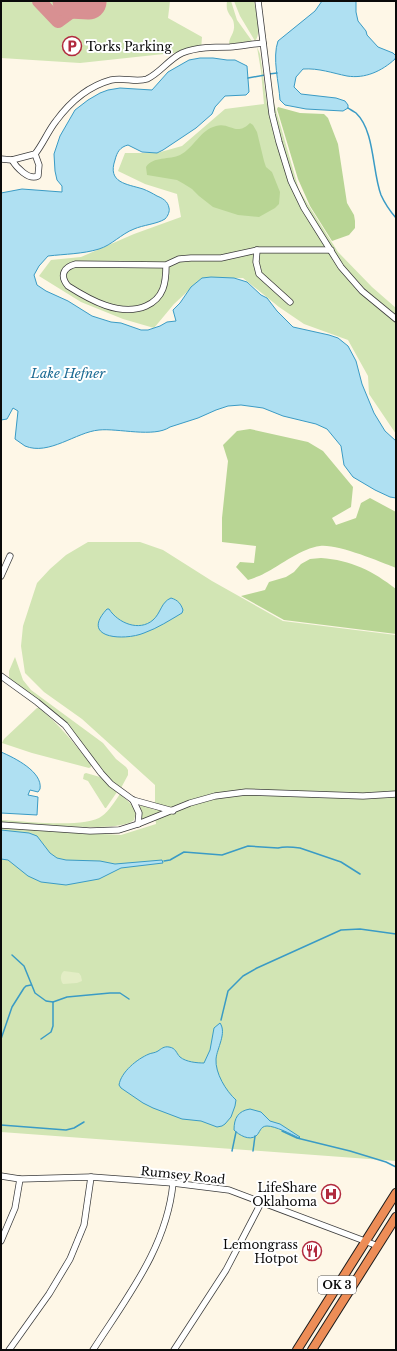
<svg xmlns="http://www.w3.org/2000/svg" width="397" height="1351" viewBox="0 0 397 1351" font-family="'Libre Baskerville',serif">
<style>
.green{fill:#d2e5b4}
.forest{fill:#b8d594}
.pitch{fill:#e3edc5}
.water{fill:#afe0f2;stroke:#3a9bc5}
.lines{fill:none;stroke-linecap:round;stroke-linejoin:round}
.stream{stroke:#3a9bc5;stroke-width:1.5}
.taxiway{stroke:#d89092;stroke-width:14}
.runway{stroke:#d89092;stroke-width:35}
.minor-casing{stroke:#3d3d3d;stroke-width:7}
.highway-casing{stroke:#1b1b1b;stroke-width:10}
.minor{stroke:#fff;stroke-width:5.5}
.highway{stroke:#ed8d57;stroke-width:8}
.labels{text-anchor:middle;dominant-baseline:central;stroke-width:4;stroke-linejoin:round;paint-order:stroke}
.shield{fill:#fff;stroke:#545454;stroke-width:1}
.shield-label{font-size:11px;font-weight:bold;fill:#0a0a0a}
.poi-label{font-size:12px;fill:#0a0a0a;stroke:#fff;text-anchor:end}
.street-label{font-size:12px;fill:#0a0a0a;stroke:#fff}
.water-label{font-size:13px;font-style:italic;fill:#1b6a93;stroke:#fff}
</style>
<rect width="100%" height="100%" fill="#fef7e7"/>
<g class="green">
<path d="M1 1H170L168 18 202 37 201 50 80 63 1 58Z"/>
<path d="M227 1H231L237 20 252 41 229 44C229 37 235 33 234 25 234 15 225 16 227 1Z"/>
<path d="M234 1H254C256 11 262 34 255 41L240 16Z"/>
<path d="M257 47 260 54 267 104 274 103 299 190 338 252 372 287 396 308V434L369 394 368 376 348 340 304 324 279 307 243 278H202L174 304 154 328 123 319 81 302 39 276 51 260 81 257 134 234 181 217 177 194 145 184 118 171 125 153H157L182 146 225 109 264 104 261 71Z"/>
<path d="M88 542H140L163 550 212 581 283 621 396 635V1161L1 1132V828L121 835 156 824 155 815 144 819H142L140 807 141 805 155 810V785L82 719 44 692 25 673 21 646 23 626 37 583 50 569 66 555Z"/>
<path d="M15 657 23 680 31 690 103 743 116 759 126 767 128 770V775L121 788 112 781 98 766 73 733 9 680V671Z"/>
<path d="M37 708H39C59 724 75 744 91 765V767L89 768 32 753 2 743 4 739Z"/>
<path d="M86 773 100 777 117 792 106 808H105L88 781 83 779 84 774Z"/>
<path d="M120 794 130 803 136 812 134 820C120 834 24 823 1 822V820C23 821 86 829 102 816 109 811 115 801 120 794Z"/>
</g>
<g class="forest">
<path d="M278 107 300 113 324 114 328 118 338 144 347 203 354 215 355 221V228L349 235 332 241 310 206 298 179 277 109Z"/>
<path d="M250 123 253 125 257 132 264 161 266 167 272 172 280 192 279 204 275 208 259 217 238 215 213 207 199 196 192 189 184 184 177 180 147 175 146 167C153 156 170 160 180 155 194 148 200 130 216 126 230 122 236 137 250 123Z"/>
<path d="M250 429 308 442 323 451 353 487 351 507 332 518 336 525 356 518 361 503 370 498 396 512V568C378 561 338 544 320 546 302 548 281 565 265 573 260 576 254 578 248 580L236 567 240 562 254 563 256 546 222 542V518L228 461 223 445 237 431Z"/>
<path d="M321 558C351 560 373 571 396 589V634L284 620 241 596 265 590 269 582 286 577 294 572 301 564 310 559Z"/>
</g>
<path class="pitch" d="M64 971 79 973 81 976 82 981 77 983 63 984C60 980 60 974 64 971Z"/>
<g class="water">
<path d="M322 1H356V12L358 21 366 31 367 35 378 47 393 53 396 56 395 59C382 71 365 79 347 76 332 73 319 68 303 69L296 77 294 87 301 94 336 98 345 101 348 105V108L343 111 306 109 285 105 280 100C279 83 272 58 278 41L315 11Z"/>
<path d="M200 58H213L227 60H235L247 66 249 92 246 95 225 96 215 107 212 114 196 128 163 150 157 153 142 152 128 145C120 147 117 152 115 160 107 183 127 184 143 189 148 191 152 193 157 196 162 198 168 201 169 208 170 211 168 216 165 219 157 224 143 225 134 229 121 234 112 245 99 249 83 254 65 254 48 256L39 266 34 275 37 285 46 291 68 301 92 316 111 322 121 323 141 330H148L160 326 167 322 176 321 173 310 180 303 191 287 202 278 211 277 234 278 247 282 261 295 267 298 277 311 293 327 329 335 338 338 348 346 356 361 362 384 374 413 385 431 396 441V498L390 497 375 490 353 477 344 465 341 446 327 429 316 424 283 416 263 408 241 405 228 406 216 410 198 418 170 427C154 438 118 428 99 430 76 432 49 456 25 446 22 444 18 441 15 439L18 411 13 408 7 419 1 420V193L22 189 62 192V186L57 180 55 171 54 154 60 136 75 110 88 100 100 93 108 90 120 88 152 90 168 72 189 60Z"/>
<path d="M171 598C178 600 181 604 183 610L182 613C170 620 158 628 144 633 125 641 79 639 107 609H109C118 623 139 632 153 620 161 613 161 602 171 598Z"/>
<path d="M1 752C15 758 43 772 40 789L38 792 30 790 28 795 38 797 37 815 1 813Z"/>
<path d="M1 830 29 833 37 836 50 853 57 858 66 860 100 861 115 864 162 860 163 863 121 868 99 879 66 885 41 882 28 876 8 860 1 859Z"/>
<path d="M220 1023C227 1033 217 1048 216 1059 215 1073 226 1091 236 1100L235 1106 231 1117 225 1124 222 1126 217 1127 201 1121 182 1119 153 1108 143 1103 121 1088 119 1085C121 1072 137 1059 149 1054 151 1053 155 1053 158 1051 161 1049 164 1046 169 1047 176 1048 176 1053 180 1057 186 1062 197 1063 204 1063L210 1050 214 1028Z"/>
<path d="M250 1109 261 1112 270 1121 280 1124 300 1137 299 1138C291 1134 275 1126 267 1126 260 1126 260 1133 256 1136 249 1141 239 1135 234 1130 234 1118 238 1111 250 1109Z"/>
</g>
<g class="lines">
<g class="stream">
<path d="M269 74 277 73"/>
<path d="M248 78 265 75"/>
<path d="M348 108C351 110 353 111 356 113 375 131 372 171 381 195 385 204 390 211 396 218"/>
<path d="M164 861 170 860 184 852 222 855 248 846 278 848C285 846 293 847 300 848L341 862 360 874"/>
<path d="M12 955 24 966 35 993 46 1001 53 1002 67 997 110 993H120L129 999"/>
<path d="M221 1020 228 991 243 976 257 968 341 930 360 929 396 934"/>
<path d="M1 1039 12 1007 24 988 26 986 31 985"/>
<path d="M41 1039 51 1032 53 1026V1002"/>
<path d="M1 1125 66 1130 74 1128 84 1122"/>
<path d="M282 1131 297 1138 350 1151 386 1162 396 1167"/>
<path d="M232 1151 236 1132"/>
<path d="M253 1151 255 1136"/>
</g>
<path class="taxiway" d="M39 1 58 21 84 2"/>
<path class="runway" d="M70 1 89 2"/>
<g class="minor-casing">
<g id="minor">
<path d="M258 1 272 114 279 142 291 181 304 208 341 267 362 291 396 319"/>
<path d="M1 159 12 160 35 154C43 144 48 131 56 121 70 102 89 86 111 80 124 77 136 83 147 79 160 73 169 59 182 53 197 47 214 47 230 47 241 46 252 44 263 43"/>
<path d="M12 160C16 167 29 181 38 176L39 165 35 154"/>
<path d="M257 250 256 262 259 274 290 302"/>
<path d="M166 265C166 283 164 298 146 306 120 317 90 300 68 286 59 275 64 267 76 264L166 265 179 259 191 258H221L257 250H331"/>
<path d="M1 576 10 556"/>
<path d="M1 676 37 702 65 725 101 773 111 784 133 800 173 811"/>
<path d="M133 800 139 813 138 824"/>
<path d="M1 825 90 831 119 830 138 824 190 803 215 796 246 792 363 796 396 794"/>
<path d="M1 1176 20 1179 91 1177 173 1183 229 1190 378 1246"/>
<path d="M1 1241 15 1208 20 1179"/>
<path d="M9 1350 49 1294 70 1259 84 1225 91 1177"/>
<path d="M93 1350C127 1297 167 1247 173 1183"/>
<path d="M174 1350 226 1270 261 1203"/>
</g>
</g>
<g class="highway-casing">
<g id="highway">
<path d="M297 1350 396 1193"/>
<path d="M312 1350 396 1217"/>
</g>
</g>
<use href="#minor" class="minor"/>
<use href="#highway" class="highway"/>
</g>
<defs>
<g id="parking-ring" transform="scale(1)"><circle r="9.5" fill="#fff" stroke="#b12a3e" stroke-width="1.5"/><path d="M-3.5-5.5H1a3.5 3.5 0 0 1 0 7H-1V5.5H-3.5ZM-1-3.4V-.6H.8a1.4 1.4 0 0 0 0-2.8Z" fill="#b12a3e"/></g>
<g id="hospital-ring" transform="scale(1)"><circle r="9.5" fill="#fff" stroke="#b12a3e" stroke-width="1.5"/><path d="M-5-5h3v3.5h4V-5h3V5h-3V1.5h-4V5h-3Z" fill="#b12a3e"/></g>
<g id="restaurant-ring" transform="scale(1)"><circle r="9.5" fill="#fff" stroke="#b12a3e" stroke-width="1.5"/><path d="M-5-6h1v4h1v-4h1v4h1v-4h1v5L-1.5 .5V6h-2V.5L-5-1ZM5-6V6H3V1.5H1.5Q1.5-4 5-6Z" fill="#b12a3e"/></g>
</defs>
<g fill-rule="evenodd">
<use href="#parking-ring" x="72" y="46"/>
<use href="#hospital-ring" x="331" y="1194"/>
<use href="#restaurant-ring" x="312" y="1251"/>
</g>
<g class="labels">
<rect class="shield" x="318" y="1276" width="38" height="18" rx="3"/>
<g class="shield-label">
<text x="337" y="1285">OK 3</text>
</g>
<g class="poi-label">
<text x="86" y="46" text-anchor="start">Torks Parking</text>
<text x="317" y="1187">LifeShare<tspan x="317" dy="14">Oklahoma</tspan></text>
<text x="298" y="1244">Lemongrass<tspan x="298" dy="14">Hotpot</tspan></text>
</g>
<g class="street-label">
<text transform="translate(183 1175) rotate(6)">Rumsey Road</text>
</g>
<g class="water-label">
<text x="68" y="373">Lake Hefner</text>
</g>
</g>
<rect width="397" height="1351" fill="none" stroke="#0a0a0a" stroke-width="4"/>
</svg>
